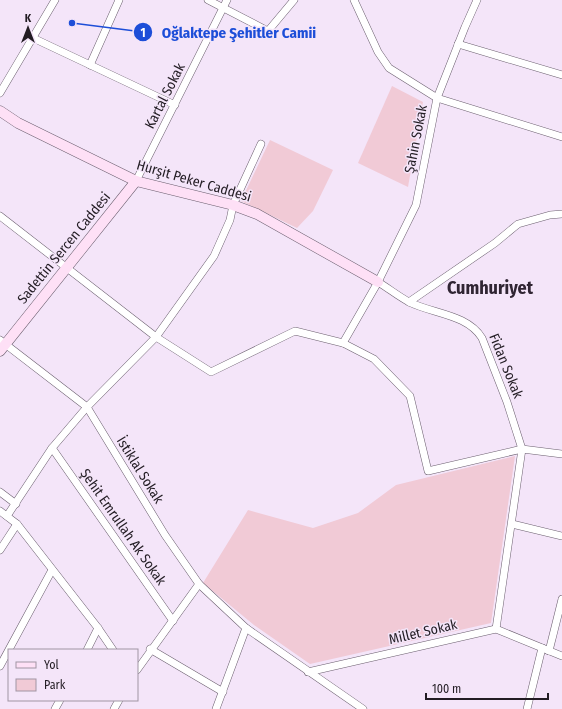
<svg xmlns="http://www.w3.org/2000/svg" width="562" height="709" viewBox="0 0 562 709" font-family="'Fira Sans Condensed',sans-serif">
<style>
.green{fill:#f1cad6}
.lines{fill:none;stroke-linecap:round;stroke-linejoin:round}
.street-casing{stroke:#6b5f6f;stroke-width:8}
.secondary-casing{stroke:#6b5f6f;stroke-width:11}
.street{stroke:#fff;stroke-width:7}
.secondary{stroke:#fee0f6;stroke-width:10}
.labels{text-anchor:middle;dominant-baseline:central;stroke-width:3;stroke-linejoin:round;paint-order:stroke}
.street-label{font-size:14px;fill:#221c23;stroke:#f4e5f9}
.district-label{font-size:18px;font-weight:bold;fill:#302533;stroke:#f4e5f9}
.leader{fill:none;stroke:#1d4ed8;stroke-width:1.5}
.callout-dot{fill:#1d4ed8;stroke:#f4e5f9;stroke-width:1.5}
.mark-label{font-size:12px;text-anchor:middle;font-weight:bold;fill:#fff}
.callout-label{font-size:15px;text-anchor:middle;font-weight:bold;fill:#1d4ed8;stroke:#f4e5f9;stroke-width:3;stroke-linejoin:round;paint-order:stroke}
</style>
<rect width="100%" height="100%" fill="#f4e5f9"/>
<g class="green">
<path d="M392 86 423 102 408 187 358 163Z"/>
<path d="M270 140 333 170 313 211 297 228 241 201Z"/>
<path d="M515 456 491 623 310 664 254 625 203 583 248 510 313 528 358 513 396 485Z"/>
</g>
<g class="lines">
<g class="street-casing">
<g id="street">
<path d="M208 0 268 31 294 0"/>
<path d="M354 0 378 52 389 68 437 98 562 137"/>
<path d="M33 38 175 105"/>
<path d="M458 44 562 75"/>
<path d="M90 65 119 0"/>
<path d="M0 93 55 0"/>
<path d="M261 144 233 205 230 220 214 256 156 337 87 407 165 535 199 584 246 628 363 709"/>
<path d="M136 181 227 0"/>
<path d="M0 216 156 337 211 372 295 331 343 343 374 359 410 396 428 471 522 449 562 454"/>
<path d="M378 282C388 288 398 296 409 302 433 314 467 314 482 338L507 402 522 449 496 629"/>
<path d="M409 302 495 243 518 224 550 215 562 214"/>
<path d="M0 340 87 407 52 448 7 516"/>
<path d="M343 343 378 282 416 205 437 98 465 27 477 0"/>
<path d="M52 448 173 621"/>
<path d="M0 492 16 504"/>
<path d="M0 511 17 524 98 628 113 650"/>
<path d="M512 524 562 536"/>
<path d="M0 550 17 524"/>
<path d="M150 649 223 692"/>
<path d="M87 650 98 628"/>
<path d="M549 651 562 599"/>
<path d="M0 666 52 570"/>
<path d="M137 670 199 584"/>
<path d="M308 672 496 629 562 656"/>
<path d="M55 709 60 700"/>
<path d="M114 709 119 700"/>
<path d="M216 709 246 628"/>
<path d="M527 709 542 648"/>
</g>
</g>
<g class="secondary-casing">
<g id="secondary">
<path d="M0 111 18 123 136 181 233 205 257 214 378 282"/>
<path d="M0 351 136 181"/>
</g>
</g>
<use href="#street" class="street"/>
<use href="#secondary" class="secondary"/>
</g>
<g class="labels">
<g class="street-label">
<text transform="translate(165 96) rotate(-63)">Kartal Sokak</text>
<text transform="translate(416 139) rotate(-79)">Şahin Sokak</text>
<text transform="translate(194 181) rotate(16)">Hurşit Peker Caddesi</text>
<text transform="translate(64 248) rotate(-51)">Sadettin Sercen Caddesi</text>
<text transform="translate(506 366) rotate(68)">Fidan Sokak</text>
<text transform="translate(140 470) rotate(58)">İstiklal Sokak</text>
<text transform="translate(123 527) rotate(55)">Şehit Emrullah Ak Sokak</text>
<text transform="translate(423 632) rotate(-13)">Millet Sokak</text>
</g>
<g class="district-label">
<text x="490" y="288">Cumhuriyet</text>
</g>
</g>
<path class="leader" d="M72 23L143 32"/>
<g class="callout-dot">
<circle cx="72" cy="23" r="4"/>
<circle cx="143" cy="32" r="10"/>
</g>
<g class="mark-label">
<text x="143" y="37">1</text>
</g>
<g class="callout-label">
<text x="239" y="38">Oğlaktepe Şehitler Camii</text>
</g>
<rect x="8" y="649" width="130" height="52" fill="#f4e5f9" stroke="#a095a3"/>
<rect x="16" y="662" width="20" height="6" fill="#fee0f6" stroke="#a095a3"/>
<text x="44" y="669" font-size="12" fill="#221c23">Yol</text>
<rect x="16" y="679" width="20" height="12" fill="#f1cad6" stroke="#a095a3"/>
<text x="44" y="689" font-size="12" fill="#221c23">Park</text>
<g transform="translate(28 28)" stroke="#f4e5f9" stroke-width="3" paint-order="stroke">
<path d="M0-3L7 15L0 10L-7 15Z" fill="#221c23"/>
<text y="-6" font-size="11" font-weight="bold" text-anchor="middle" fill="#221c23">K</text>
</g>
<path d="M426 693v6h122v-6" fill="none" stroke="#221c23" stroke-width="2"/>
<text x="432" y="693" font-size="12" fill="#221c23" stroke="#f4e5f9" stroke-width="3" paint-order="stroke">100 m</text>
</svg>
